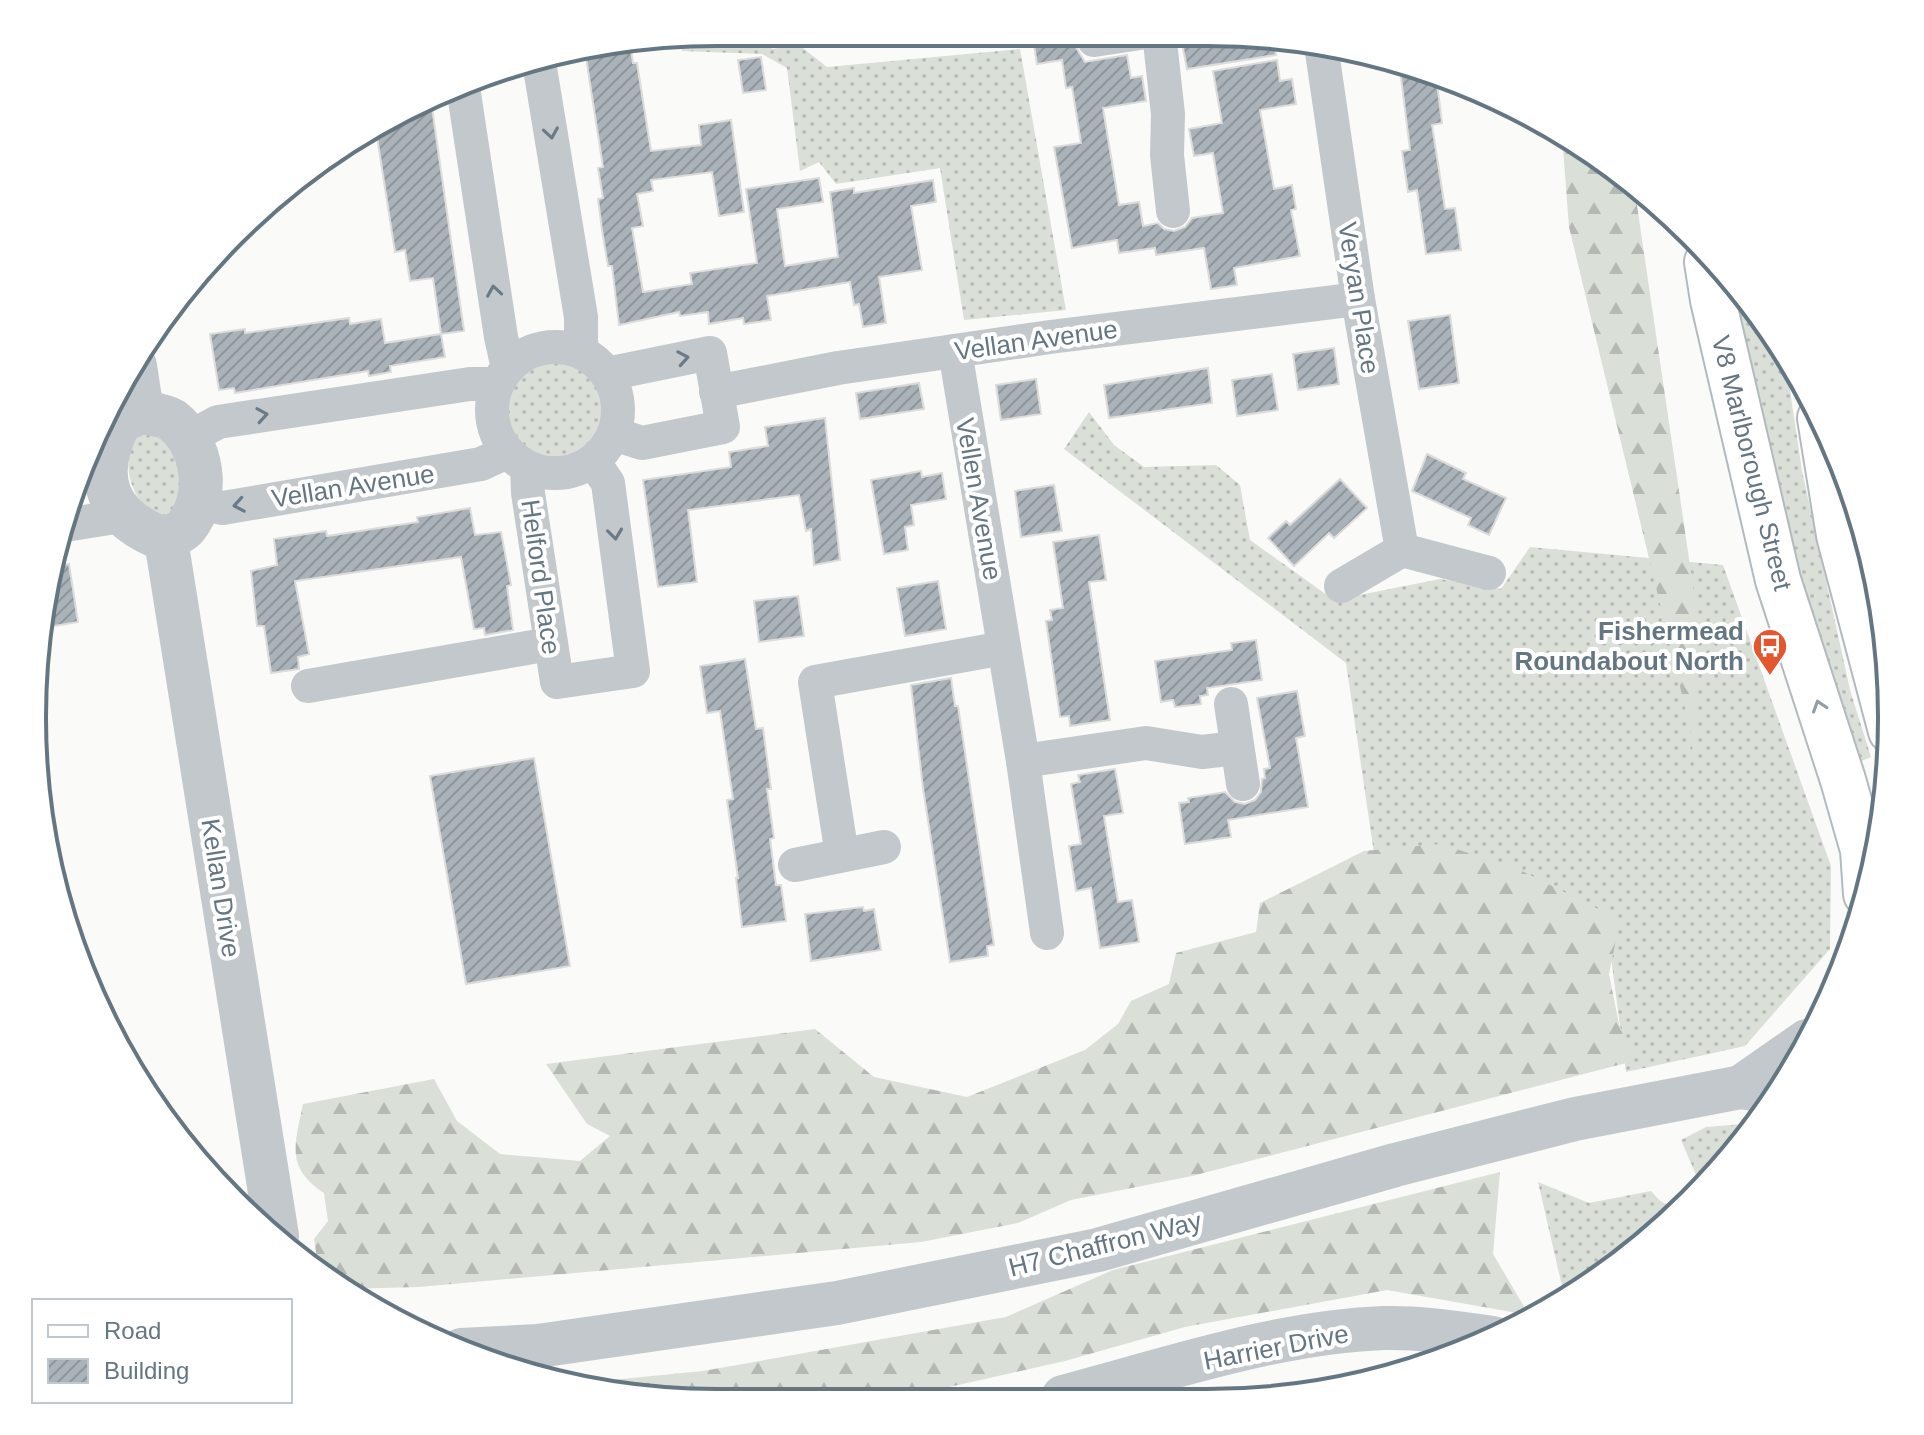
<svg xmlns="http://www.w3.org/2000/svg" width="1924" height="1435" viewBox="0 0 1924 1435" font-family="Arial,sans-serif">
<style>
.grass{fill:url(#grass-dots)}
.forest{fill:url(#forest-firs)}
.building{fill:url(#building-hatch);stroke:#dcdcda;stroke-width:2}
.lines{fill:none;stroke-linecap:round;stroke-linejoin:round}
.secondary-casing{stroke:#b3babf;stroke-width:48}
.minor{stroke:#c3c8cc;stroke-width:34}
.tertiary{stroke:#c3c8cc;stroke-width:44}
.secondary{stroke:#fff;stroke-width:44}
.oneway{stroke:#6a7a87}
.oneway2{stroke:#939fa8}
.labels{text-anchor:middle;dominant-baseline:central;stroke-width:8;stroke-linejoin:round;paint-order:stroke}
.street-label{font-size:26px;fill:#657683;stroke:#fff}
.poi-label{font-size:26px;font-weight:bold;fill:#657683;stroke:#fff;text-anchor:end}
.rim{fill:none;stroke:#657683;stroke-width:4}
</style>
<defs>
<pattern id="grass-dots" width="8" height="8" patternUnits="userSpaceOnUse" patternTransform="scale(2)"><rect width="8" height="8" fill="#dadfd7"/><path d="M2 2h.1M6 6h.1" fill="none" stroke="#b4b9b4" stroke-width="1.8" stroke-linecap="round"/></pattern>
<pattern id="forest-firs" width="22" height="20" patternUnits="userSpaceOnUse" patternTransform="scale(2)"><rect width="22" height="20" fill="#dadfd7"/><path d="M5 1l3.5 6h-7zM16 11l3.5 6h-7z" fill="#b4b9b4"/></pattern>
<pattern id="building-hatch" width="6" height="6" patternUnits="userSpaceOnUse" patternTransform="scale(2)"><rect width="6" height="6" fill="#aab3b9"/><path d="M-1 1l2-2M0 6l6-6M5 7l2-2" fill="none" stroke="#8e969c"/></pattern>
</defs>
<rect width="100%" height="100%" fill="#fafaf8"/>
<g class="grass">
<path d="M718 32H769L772 49 799 45 827 67 1020 49 1066 310 964 320 940 168 836 184 819 162 800 171 787 68 762 54 682 51 679 37Z"/>
<path d="M1729 286 1776 336 1784 350 1802 471 1850 690 1871 757 1850 766 1796 586Z"/>
<circle cx="555" cy="409" r="47"/>
<path d="M1089 412 1114 445 1144 467 1216 465 1240 485 1250 540 1334 600 1440 579 1501 589 1530 547 1723 565 1831 866 1830 949 1745 1046 1626 1072 1607 927 1375 860 1346 663 1064 449Z"/>
<path d="M156 430 178 456 180 499 168 516 148 514C129 486 121 467 137 434Z"/>
<path d="M1756 1123 1702 1189 1681 1140 1706 1127Z"/>
<path d="M1538 1182 1589 1203 1651 1191 1659 1200 1680 1212 1588 1287 1565 1299Z"/>
</g>
<g class="forest">
<path d="M1562 135 1623 173 1634 185 1697 613 1695 772 1690 728 1569 227Z"/>
<path d="M1440 844 1516 868 1620 920 1609 974 1619 1024 1634 1061 1192 1176 1071 1200 1018 1223 921 1242 419 1287 345 1289 318 1265 314 1239 328 1221 324 1193C285 1167 295 1144 303 1104L434 1079 457 1121 500 1154 580 1161 610 1136 587 1124 546 1064 815 1029 874 1077 967 1097 1085 1050 1118 1024 1131 1001 1169 984 1176 953 1256 932 1260 903 1364 851Z"/>
<path d="M1500 1172 1493 1254 1529 1315 1387 1290 1185 1327 1065 1361 905 1397H628L570 1384 703 1371 1006 1317 1113 1270Z"/>
</g>
<g class="building">
<path d="M1032 33H1058L1059 39 1075 37 1074 44 1085 62 1127 55 1131 78 1142 76 1146 101 1103 108 1119 205 1139 202 1143 226 1158 223 1164 229 1174 231 1185 227 1192 218 1223 213 1213 153 1194 156 1189 129 1222 123 1213 71 1277 60 1280 81 1292 79 1296 104 1260 110 1274 189 1292 185 1296 209 1291 210 1300 256 1234 268 1237 285 1211 289 1204 248 1156 255 1155 248 1119 253 1117 240 1072 248 1054 147 1081 143 1072 87 1066 88 1062 60 1037 64Z"/>
<path d="M1180 33H1206L1208 43 1262 35 1273 37 1276 55 1187 69Z"/>
<path d="M630 44 633 63H637L651 151 701 145 699 125 731 120 744 212 719 216 712 172 651 180 653 191 637 194 643 226 632 228 643 292 692 284 690 273 757 263 746 189 819 178 823 202 777 209 785 266 838 257 830 192 854 188V193L933 180 936 202 911 206 922 270 879 277 886 323 863 327 859 304 854 305 850 282 767 296 771 320 744 324 743 318 709 324 708 312 680 316 679 312 619 325 612 266H608L602 230 598 199 603 198 598 168 603 167 585 51Z"/>
<path d="M761 57 766 90 743 93 738 60Z"/>
<path d="M1399 61 1436 75 1442 123 1432 125 1445 209 1455 208 1461 250 1426 254 1417 190 1408 192 1402 151 1410 150Z"/>
<path d="M431 101 464 331 441 334 433 278 410 281 405 250 395 252 375 124Z"/>
<path d="M1450 315 1459 383 1419 389 1408 321Z"/>
<path d="M349 318 350 324 381 319 385 343 441 334 445 357 390 366 391 372 369 376 368 371 235 393 234 388 219 390 210 334 245 329V333Z"/>
<path d="M1334 348 1339 384 1298 390 1293 354Z"/>
<path d="M1208 368 1212 403 1109 418 1104 385Z"/>
<path d="M1272 374 1278 410 1237 416 1232 380Z"/>
<path d="M1036 379 1041 414 1001 420 996 385Z"/>
<path d="M919 383 924 409 860 419 856 393Z"/>
<path d="M825 418 840 560 814 565 811 529 806 531 799 495 688 510 697 582 658 587 643 480 731 467 729 452 768 446 765 427Z"/>
<path d="M1427 454 1466 473 1463 479 1506 498 1489 535 1468 525 1471 518 1412 491Z"/>
<path d="M921 471 922 477 942 473 946 499 911 505 914 525 905 527 908 550 884 554 871 480Z"/>
<path d="M1340 479 1367 508 1334 538 1329 533 1294 566 1268 538 1286 521 1290 525Z"/>
<path d="M1054 485 1062 531 1021 537 1015 491Z"/>
<path d="M470 508 475 535 501 532 511 585 507 586 513 630 485 635 484 628 474 629 461 557 295 581 309 654 298 657 299 669 271 673 264 626H257L251 571 277 565 274 539 326 531 327 536 418 522 417 517Z"/>
<path d="M1099 535 1106 580 1089 582 1110 720 1070 726 1069 716 1060 717 1046 621 1052 620 1050 610 1063 608 1053 542Z"/>
<path d="M69 564 78 622 42 628 45 583 51 567Z"/>
<path d="M938 581 946 629 905 636 897 588Z"/>
<path d="M798 596 804 636 759 642 754 601Z"/>
<path d="M1256 640 1262 680 1207 688 1208 695 1200 696 1201 704 1175 707 1173 700 1161 702 1155 661 1232 650 1231 643Z"/>
<path d="M745 659 756 729 763 728 771 789H767L774 838 770 839 776 885H781L786 921 742 927 736 878H738L727 800 733 799 720 711 707 713 700 666Z"/>
<path d="M951 678 955 706H958L994 945 987 946 988 956 950 962 923 788 911 685Z"/>
<path d="M1297 691 1305 736 1296 738 1308 807 1228 820 1231 837 1185 844 1179 803 1189 802 1188 798 1225 792 1235 802 1245 804 1255 800 1261 792 1262 779 1265 778 1264 769 1270 768 1257 698Z"/>
<path d="M534 758 570 966 466 984 430 776Z"/>
<path d="M1115 769 1123 813 1104 816 1118 902 1132 900 1139 942 1100 948 1091 888 1076 891 1069 846 1081 844 1071 784 1080 782 1078 775Z"/>
<path d="M863 907 864 911 874 909 881 950 811 961 805 914Z"/>
</g>
<g class="lines">
<g class="secondary-casing">
<g id="secondary">
<path d="M1707 262 1713 300 1778 580 1843 780 1863 850 1866 894"/>
<path d="M1820 418 1839 535 1891 731"/>
</g>
</g>
<g class="minor">
<path d="M1159 33 1168 114 1167 155 1173 211"/>
<path d="M1094 40 1140 33"/>
<path d="M1321 45 1358 299 1402 550"/>
<path d="M538 56 581 317V352"/>
<path d="M463 87 501 337 508 368"/>
<circle cx="555" cy="410" r="63"/>
<path d="M955 351 1023 761 1047 933"/>
<path d="M607 374 710 353 723 427 642 443 614 434"/>
<path d="M716 392 838 368 1050 337 1358 299"/>
<path d="M189 438 218 422 470 384H497"/>
<path d="M527 467 528 493 557 682 633 671 608 483 593 461"/>
<path d="M198 503 223 508 481 464 507 452"/>
<path d="M65 525 122 516"/>
<path d="M1341 586 1402 550 1489 573"/>
<path d="M308 686 550 644"/>
<path d="M1231 704 1243 784"/>
<path d="M1023 761 1146 743 1202 752 1236 748"/>
<path d="M842 855 815 682 1004 648"/>
<path d="M795 865 884 847"/>
</g>
<g class="tertiary">
<path d="M135 366 142 412"/>
<path d="M142 412C151 414 164 415 172 420 203 444 211 495 186 527 182 532 172 536 166 540 106 518 91 478 120 421Z"/>
<path d="M166 540 277 1236"/>
<path d="M1741 1087 1807 1041"/>
<path d="M461 1350 538 1346 837 1303 1098 1250 1395 1165 1575 1119 1741 1087 1779 1093"/>
<path d="M1063 1397C1166 1370 1276 1332 1384 1328 1420 1327 1457 1333 1493 1338"/>
</g>
<use href="#secondary" class="secondary"/>
</g>
<defs><path id="oneway-chevron" d="M-2-3.5L2.5 0L-2 3.5" fill="none" stroke-width="1.6" stroke-linecap="round" stroke-linejoin="round" transform="scale(2)"/></defs>
<g class="oneway">
<use href="#oneway-chevron" transform="translate(551 133) rotate(81)"/>
<use href="#oneway-chevron" transform="translate(494 291) rotate(-99)"/>
<use href="#oneway-chevron" transform="translate(683 358) rotate(-10)"/>
<use href="#oneway-chevron" transform="translate(262 415) rotate(-9)"/>
<use href="#oneway-chevron" transform="translate(239 505) rotate(170)"/>
<use href="#oneway-chevron" transform="translate(615 534) rotate(83)"/>
</g>
<use class="oneway2" href="#oneway-chevron" transform="translate(1819 706) rotate(-108)"/>
<defs>
<g id="bus-pin" transform="scale(1.8)"><path d="M0 17L-7.5 6A9.5 9.5 0 1 1 7.5 6Z" fill="#e4572e" stroke="#fff"/><path d="M-5-6H5V4H4V6H2V4H-2V6H-4V4H-5ZM-3.5-4V0h7V-4ZM-3.5 1.2v1.5H-2V1.2ZM2 1.2v1.5H3.5V1.2Z" fill="#fff"/></g>
</defs>
<g fill-rule="evenodd">
<use href="#bus-pin" x="1770" y="646"/>
</g>
<g class="labels">
<g class="street-label">
<text transform="translate(1359 298) rotate(81)">Veryan Place</text>
<text transform="translate(1036 340) rotate(-8)">Vellan Avenue</text>
<text transform="translate(1752 463) rotate(76)">V8 Marlborough Street</text>
<text transform="translate(353 486) rotate(-9)">Vellan Avenue</text>
<text transform="translate(979 499) rotate(80)">Vellen Avenue</text>
<text transform="translate(541 577) rotate(82)">Helford Place</text>
<text transform="translate(221 888) rotate(81)">Kellan Drive</text>
<text transform="translate(1105 1244) rotate(-14)">H7 Chaffron Way</text>
<text transform="translate(1276 1347) rotate(-11)">Harrier Drive</text>
</g>
<g class="poi-label">
<text x="1744" y="631">Fishermead<tspan x="1744" dy="30">Roundabout North</tspan></text>
</g>
</g>
<path d="M0 0H1924V1435H0ZM717 46H1207A671 671 0 0 1 1878 717V718A671 671 0 0 1 1207 1389H717A671 671 0 0 1 46 718V717A671 671 0 0 1 717 46Z" fill="#fff" fill-rule="evenodd"/>
<path class="rim" d="M717 46H1207A671 671 0 0 1 1878 717V718A671 671 0 0 1 1207 1389H717A671 671 0 0 1 46 718V717A671 671 0 0 1 717 46Z"/>
<rect x="32" y="1299" width="260" height="104" fill="#ffffff" stroke="#c1c8cd" stroke-width="2"/>
<rect x="48" y="1325" width="40" height="12" fill="#ffffff" stroke="#c1c8cd" stroke-width="2"/>
<text x="104" y="1339" font-size="24" fill="#657683">Road</text>
<rect x="48" y="1359" width="40" height="24" fill="url(#building-hatch)" stroke="#c1c8cd" stroke-width="2"/>
<text x="104" y="1379" font-size="24" fill="#657683">Building</text>
</svg>
